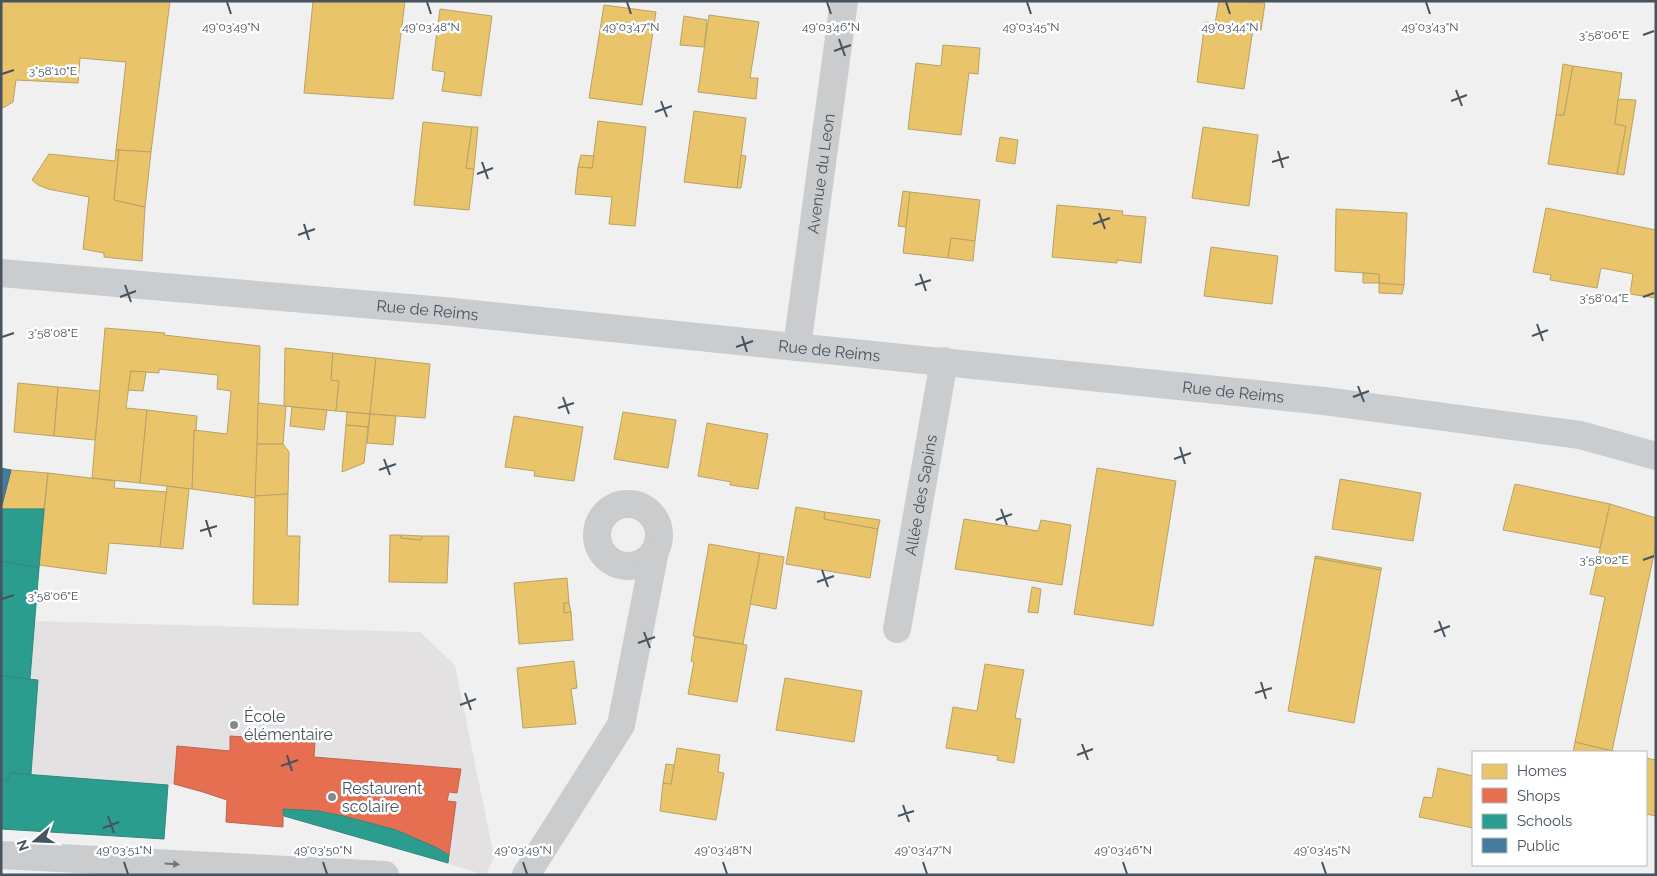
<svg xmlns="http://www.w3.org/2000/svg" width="1657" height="876" viewBox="0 0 1657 876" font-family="Raleway,sans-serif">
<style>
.education{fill:#e3e1e2}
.homes{fill:#e9c46a;stroke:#b8a266}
.shops{fill:#e76f51;stroke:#b76755}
.schools{fill:#2a9d8f;stroke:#338780}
.public{fill:#457b9d;stroke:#466f8a}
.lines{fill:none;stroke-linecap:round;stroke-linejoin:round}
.street{stroke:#caccce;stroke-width:28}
.secondary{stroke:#cacdd0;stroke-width:28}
.oneway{fill:#6e777f}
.ticks{fill:none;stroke:#47535d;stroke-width:2}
.poi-dot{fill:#828a90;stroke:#fff;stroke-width:2}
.labels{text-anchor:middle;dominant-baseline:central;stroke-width:5;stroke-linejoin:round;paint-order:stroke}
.street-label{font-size:16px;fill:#47535d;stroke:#fff}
.poi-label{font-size:16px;fill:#47535d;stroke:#fff;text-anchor:start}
.ticks-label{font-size:12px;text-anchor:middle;fill:#47535d;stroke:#fff;stroke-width:5;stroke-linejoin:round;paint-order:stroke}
</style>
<rect width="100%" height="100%" fill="#f1f0f0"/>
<path class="education" d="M1 561 35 621 420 632 455 665 494 857 486 875 284 816 283 827 226 822V800L203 792 174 784 168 785 164 839 1 829Z"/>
<g class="homes">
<path d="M1 1H170L151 152 116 150 126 62 80 58 78 83 16 80 13 102 1 109Z"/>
<path d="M313 1H405L393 99 304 93Z"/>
<path d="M1219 1 1265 3 1261 30 1215 24Z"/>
<path d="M604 5 656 12 642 105 589 98Z"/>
<path d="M440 9 492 16 481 96 442 91 445 72 432 70Z"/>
<path d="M709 15 759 22 750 78H758L756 99 698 92Z"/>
<path d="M684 16 707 20 704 47 680 45Z"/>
<path d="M1205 22 1253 29 1244 89 1197 82Z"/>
<path d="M943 45 980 48 978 74 969 73 961 135 908 129 916 63 941 66Z"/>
<path d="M1563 64 1573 66 1564 115H1556Z"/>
<path d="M1573 66 1622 73 1615 124 1626 126 1617 174 1548 164 1556 115H1564Z"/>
<path d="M1618 99 1636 100 1624 175 1617 174 1626 126 1615 124Z"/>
<path d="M694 111 746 118 737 188 684 182Z"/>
<path d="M598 121 646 127 635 226 609 224 612 197 575 194 578 167 592 168Z"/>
<path d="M423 122 472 127 466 168 474 169 469 210 414 205Z"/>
<path d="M472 127H478L474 169 466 168Z"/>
<path d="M1203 127 1258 135 1249 206 1192 198Z"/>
<path d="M1000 137 1018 140 1015 164 996 161Z"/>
<path d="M116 150H119L114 200 145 207 142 261 104 257V253L83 249 89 197 48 189 38 185 32 180 49 154 115 161Z"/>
<path d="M119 150 151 152 145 207 114 200Z"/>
<path d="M581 155 594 156 592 168 578 167Z"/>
<path d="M741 155 746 156 741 188H737Z"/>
<path d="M903 191 910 192 906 227 898 226Z"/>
<path d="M910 192 980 200 975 241 951 238 948 258 903 253Z"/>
<path d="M1057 205 1123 211 1122 215 1146 217 1141 263 1117 260V263L1052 257Z"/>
<path d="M1546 208 1656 230V298L1630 294 1633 274 1601 268 1597 288 1550 280 1551 275 1533 272Z"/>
<path d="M1336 209 1407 213 1404 285 1379 283V274L1335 271Z"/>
<path d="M951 238 975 241 973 261 948 258Z"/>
<path d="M1211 247 1278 256 1272 304 1204 296Z"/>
<path d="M1363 273 1379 274V283H1363Z"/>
<path d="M1379 283 1404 285 1402 294 1379 293Z"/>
<path d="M105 328 165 333 164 335 260 346 256 498 192 489 194 430 227 434 231 391 217 389 218 375 159 369V373L131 371 126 408 147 410 140 483 92 478Z"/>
<path d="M285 348 333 353 331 380 339 381 336 411 284 406Z"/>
<path d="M333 353 376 358 370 414 336 411 339 381 331 380Z"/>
<path d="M376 358 430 364 425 418 370 414Z"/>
<path d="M131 371 146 372 143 391 128 390Z"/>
<path d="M18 383 58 387 54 436 14 432Z"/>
<path d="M58 387 100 391 95 440 54 436Z"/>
<path d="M258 403 286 406 283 444H257Z"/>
<path d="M292 407 327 410 324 430 290 426Z"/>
<path d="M147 410 197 416 196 430H194L192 489 140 483Z"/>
<path d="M347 412 370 414 368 427 346 425Z"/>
<path d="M623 412 676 420 668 468 614 459Z"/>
<path d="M370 414 396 416 393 445 367 443Z"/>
<path d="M514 416 583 427 574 481 534 476 535 471 505 467Z"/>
<path d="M707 423 768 434 758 489 730 485 731 482 698 476Z"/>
<path d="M346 425 368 427 364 463 342 472Z"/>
<path d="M257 444H283L289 452 288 494 255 496Z"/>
<path d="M1097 468 1176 481 1153 626 1074 614Z"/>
<path d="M11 470 48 473 44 509H1Z"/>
<path d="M48 473 115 481 114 488 167 492 160 547 109 543 106 574 39 565Z"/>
<path d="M1340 479 1421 493 1413 541 1332 529Z"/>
<path d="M1515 484 1610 504 1600 548 1503 530Z"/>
<path d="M167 486 189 489 183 549 160 547Z"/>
<path d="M288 494 287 536H300L298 605 253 604 255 496Z"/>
<path d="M1610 504 1656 518V545L1612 751 1575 742 1605 597 1590 594Z"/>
<path d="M796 507 825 512 824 519 878 529 870 578 786 564Z"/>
<path d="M825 512 880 520 878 529 824 519Z"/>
<path d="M964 519 1038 531 1041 520 1071 525 1062 585 955 569Z"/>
<path d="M390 535H401V538L421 540 422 536H449L447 583 389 582Z"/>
<path d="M401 535 422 536 421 540 401 538Z"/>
<path d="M709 544 760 553 743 644 693 636Z"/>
<path d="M760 553 784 557 776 609 750 604Z"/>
<path d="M1315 556 1382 568 1381 570 1315 558Z"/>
<path d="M1315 558 1381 570 1354 723 1288 711Z"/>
<path d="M567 578 569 603H564V613L571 612 573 640 519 644 514 583Z"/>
<path d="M1032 587 1041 589 1038 613 1028 612Z"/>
<path d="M564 603H569L571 612 564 613Z"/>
<path d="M695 637 747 645 737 702 688 694 694 662 691 661Z"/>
<path d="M574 661 577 688 571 689 576 724 523 728 517 668Z"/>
<path d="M985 664 1024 670 1015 718 1021 719 1014 763 997 760 998 756 946 748 953 707 977 711Z"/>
<path d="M785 678 862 691 854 742 776 730Z"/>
<path d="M1575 742 1612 751 1620 752H1573Z"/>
<path d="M677 748 720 755 718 772 724 773 716 820 660 811 663 783 671 784Z"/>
<path d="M1646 758 1656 760V816L1646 814Z"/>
<path d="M666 764 674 765 671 784 663 783Z"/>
<path d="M1438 768 1473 776V828L1419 817 1424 797 1432 798Z"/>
</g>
<path class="shops" d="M230 736 315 742 314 757 461 769 457 793 449 792 447 801 456 802 449 855 437 848 396 830 343 816 318 811 283 809V827L226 822 227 800 203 792 174 784 177 746 230 751Z"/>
<g class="schools">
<path d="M1 509H44L39 568 1 561Z"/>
<path d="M1 561 39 568 30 679 1 676Z"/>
<path d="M1 676 38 680 31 774 10 773 9 781 1 780Z"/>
<path d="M10 773 168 785 164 839 1 829V780L9 781Z"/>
<path d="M283 809 318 811 343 816 396 830 437 848 449 855 448 863 284 816Z"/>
</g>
<path class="public" d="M1 468 11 470 1 509Z"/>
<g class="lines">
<g class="street">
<path id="s1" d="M797 347 844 1"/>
<circle cx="628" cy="535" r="31"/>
<path id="s2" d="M897 629 944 361"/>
<path d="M1 855 385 875"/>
<path d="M526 875 621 725 655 551"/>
</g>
<path class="secondary" id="s3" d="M1 273 444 311 1324 401 1580 435 1656 456"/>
</g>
<defs><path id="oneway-solid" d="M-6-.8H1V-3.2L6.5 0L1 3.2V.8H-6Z" transform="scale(1.25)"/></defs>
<use class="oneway" href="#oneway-solid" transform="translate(172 864) rotate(3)"/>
<path class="ticks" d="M227 2 231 14M427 2 431 14M627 2 631 14M827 2 831 14M1027 2 1031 14M1226 2 1230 14M1426 2 1430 14M1643 35 1654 31M839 39 845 56M834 51 851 45M2 74 14 70M1456 90 1462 106M661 101 667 117M1451 101 1467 95M655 112 672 106M1278 151 1283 168M482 162 488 179M1272 162 1289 157M477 174 493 168M1099 213 1105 229M304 224 309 240M1093 224 1110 218M298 235 315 229M920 274 926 291M125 285 131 302M915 285 931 280M120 297 136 291M1643 297 1654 293M1537 324 1543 341M742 336 747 352M1532 336 1548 330M2 337 14 333M736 347 753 341M1358 386 1364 402M563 397 569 414M1353 397 1369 391M558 408 574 403M1180 447 1185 464M384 459 390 475M1174 459 1191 453M379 470 396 464M1001 509 1007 525M206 520 211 537M996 520 1012 514M200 531 217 526M1643 560 1654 556M822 570 828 587M817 582 834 576M2 599 14 595M1439 621 1445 637M644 632 650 648M1434 632 1450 626M638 643 655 637M1261 682 1266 699M465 693 471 710M1255 693 1272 688M460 705 476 699M1082 744 1088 760M287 755 292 771M1077 755 1093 749M281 766 298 760M903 805 909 822M108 816 114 833M898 816 914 811M103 828 119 822M124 862 128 874M323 862 327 874M523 862 527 874M723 862 727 874M923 862 927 874M1123 862 1127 874M1322 862 1326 874"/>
<g class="poi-dot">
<circle cx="234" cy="725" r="5"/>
<circle cx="332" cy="797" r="5"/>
</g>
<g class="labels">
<g class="street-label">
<text stroke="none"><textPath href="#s1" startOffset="175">Avenue du Leon</textPath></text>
<text stroke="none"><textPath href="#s3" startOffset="428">Rue de Reims</textPath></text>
<text stroke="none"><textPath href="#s3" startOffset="832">Rue de Reims</textPath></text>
<text stroke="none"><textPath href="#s3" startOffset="1238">Rue de Reims</textPath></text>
<text stroke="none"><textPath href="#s2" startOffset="136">Allée des Sapins</textPath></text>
</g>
<g class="poi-label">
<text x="244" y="716">École<tspan x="244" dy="18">élémentaire</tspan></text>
<text x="342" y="788">Restaurent<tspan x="342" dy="18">scolaire</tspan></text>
</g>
</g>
<g class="ticks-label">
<text x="231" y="31">49°03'49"N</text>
<text x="431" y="31">49°03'48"N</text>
<text x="631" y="31">49°03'47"N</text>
<text x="831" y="31">49°03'46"N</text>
<text x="1031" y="31">49°03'45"N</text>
<text x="1230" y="31">49°03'44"N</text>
<text x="1430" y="31">49°03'43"N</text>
<text x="1604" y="39">3°58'06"E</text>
<text x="53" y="75">3°58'10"E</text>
<text x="1604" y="302">3°58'04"E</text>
<text x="53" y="337">3°58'08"E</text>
<text x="1604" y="564">3°58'02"E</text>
<text x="53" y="600">3°58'06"E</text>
<text x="124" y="854">49°03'51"N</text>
<text x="323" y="854">49°03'50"N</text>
<text x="523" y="854">49°03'49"N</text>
<text x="723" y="854">49°03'48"N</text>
<text x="923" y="854">49°03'47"N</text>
<text x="1123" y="854">49°03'46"N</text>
<text x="1322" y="854">49°03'45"N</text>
</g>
<rect width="1657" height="876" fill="none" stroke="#47535d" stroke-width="5"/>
<rect x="1472" y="751" width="175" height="115" fill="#ffffff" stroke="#b5babe"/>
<rect x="1482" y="764" width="25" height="15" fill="#e9c46a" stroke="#b5babe"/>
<text x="1517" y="776" font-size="15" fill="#47535d">Homes</text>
<rect x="1482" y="788" width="25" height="15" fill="#e76f51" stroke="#b5babe"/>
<text x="1517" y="801" font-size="15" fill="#47535d">Shops</text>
<rect x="1482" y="814" width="25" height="15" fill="#2a9d8f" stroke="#b5babe"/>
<text x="1517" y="826" font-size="15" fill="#47535d">Schools</text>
<rect x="1482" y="838" width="25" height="15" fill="#457b9d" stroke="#b5babe"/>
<text x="1517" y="851" font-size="15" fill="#47535d">Public</text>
<g transform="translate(35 841) rotate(251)" stroke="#ffffff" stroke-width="4" paint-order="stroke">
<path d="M0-4L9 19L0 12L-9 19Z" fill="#47535d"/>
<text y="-8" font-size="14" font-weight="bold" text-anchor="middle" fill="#47535d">N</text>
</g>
</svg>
